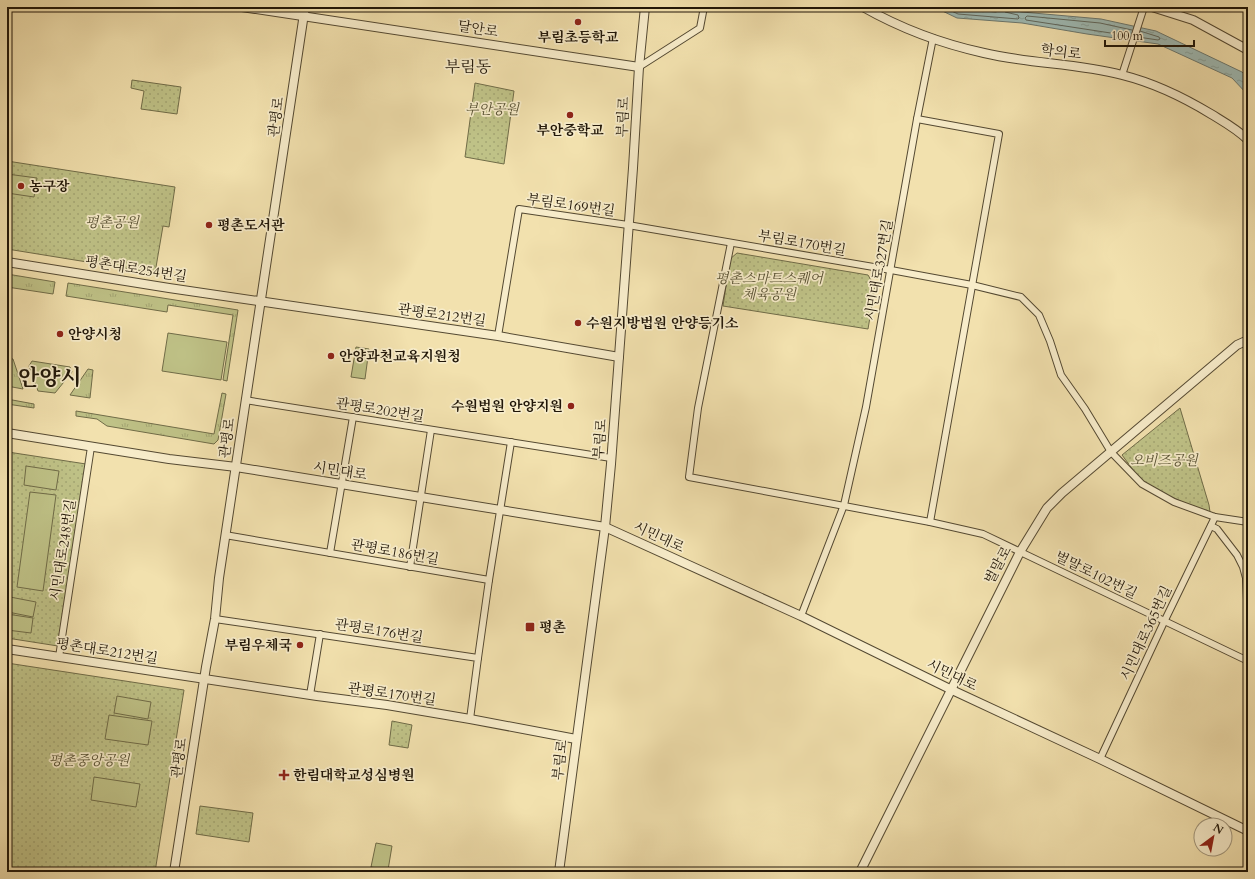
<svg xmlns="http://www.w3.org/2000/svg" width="1255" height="879" viewBox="0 0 1255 879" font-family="Cardo,'Noto Serif KR',serif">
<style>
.grass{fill:url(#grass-tufts);stroke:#706c48}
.park{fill:url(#park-dots);stroke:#706c48}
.pitch{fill:#bfc287;stroke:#706c48}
.water{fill:url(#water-ripples);stroke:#6c7970}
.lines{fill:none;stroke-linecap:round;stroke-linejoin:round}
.shore{stroke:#60685e;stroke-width:1}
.minor-casing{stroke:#544932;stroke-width:8}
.tertiary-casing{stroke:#544932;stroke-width:10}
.minor{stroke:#f7ecca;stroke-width:6}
.tertiary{stroke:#f7ecca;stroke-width:8}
.poi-dot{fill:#8f2418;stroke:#f7ecca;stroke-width:1.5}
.labels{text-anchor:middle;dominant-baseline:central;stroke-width:3.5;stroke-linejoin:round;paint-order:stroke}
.street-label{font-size:14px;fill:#201608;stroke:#f7ecca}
.poi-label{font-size:14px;font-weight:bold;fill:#201608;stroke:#f7ecca;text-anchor:start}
.park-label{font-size:14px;font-style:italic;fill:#585234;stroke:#f7ecca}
.quarter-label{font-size:16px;fill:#201608;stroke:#f7ecca}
.town-label{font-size:22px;font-weight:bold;fill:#201608;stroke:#f7ecca}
</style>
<defs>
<pattern id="grass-tufts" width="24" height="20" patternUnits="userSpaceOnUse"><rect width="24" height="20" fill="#bfc287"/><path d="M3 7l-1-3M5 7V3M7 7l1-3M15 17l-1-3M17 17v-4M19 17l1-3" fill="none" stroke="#a4a673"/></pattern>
<pattern id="park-dots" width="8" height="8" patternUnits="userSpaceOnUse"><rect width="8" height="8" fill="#bfc287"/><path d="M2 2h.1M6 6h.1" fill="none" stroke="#a4a673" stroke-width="1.8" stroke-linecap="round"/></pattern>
<pattern id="water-ripples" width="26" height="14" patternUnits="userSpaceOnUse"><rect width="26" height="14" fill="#9fbbb5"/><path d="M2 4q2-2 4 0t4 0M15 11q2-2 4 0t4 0" fill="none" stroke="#89a09a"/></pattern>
</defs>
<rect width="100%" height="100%" fill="#f2e1ae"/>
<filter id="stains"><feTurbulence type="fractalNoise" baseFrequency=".005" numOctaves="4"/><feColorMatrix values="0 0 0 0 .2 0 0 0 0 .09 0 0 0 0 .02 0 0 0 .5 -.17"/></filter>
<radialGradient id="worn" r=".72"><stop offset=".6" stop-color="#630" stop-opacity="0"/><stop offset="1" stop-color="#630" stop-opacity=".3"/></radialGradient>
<g class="grass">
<path d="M7 274 55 282 53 294 7 287Z"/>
<path d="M68 283 238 310 227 381 223 380 233 315 168 305 167 312 66 296Z"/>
<path d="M7 358 13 359 23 389 7 386Z"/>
<path d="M32 361 70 367 72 372 55 393 38 391 29 366Z"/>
<path d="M88 369 93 370 90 398 70 395Z"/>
<path d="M222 393 226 394 218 440 214 444 107 426 97 419 76 416V411L214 434Z"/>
<path d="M7 399 34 404V408L7 404Z"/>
</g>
<g class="park">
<path d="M132 80 181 87 177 114 141 109 144 91 131 88Z"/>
<path d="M475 83 514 91 504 164 465 157Z"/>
<path d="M7 161 175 187 169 227 163 226 155 273 7 249Z"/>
<path d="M737 253 868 275 875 287 868 329 723 306 730 259Z"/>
<path d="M1180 408 1209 505 1210 512 1203 511 1149 487 1139 478 1122 455Z"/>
<path d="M8 452 86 464 58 646 7 638Z"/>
<path d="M7 663 184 690 155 872H7Z"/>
<path d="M392 721 412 725 408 748 389 745Z"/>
<path d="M200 806 253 813 249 842 196 834Z"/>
</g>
<g class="pitch">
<path d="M7 174 37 178 34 197 7 193Z"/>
<path d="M168 333 227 342 221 380 162 371Z"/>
<path d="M356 347 369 349 365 379 351 377Z"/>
<path d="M26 466 59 471 56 490 24 485Z"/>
<path d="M30 492 56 495 43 591 17 587Z"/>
<path d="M10 597 36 602 33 617 8 612Z"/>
<path d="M7 614 33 618 31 633 7 630Z"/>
<path d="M117 696 151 702 148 719 114 713Z"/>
<path d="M109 715 152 721 148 745 105 739Z"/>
<path d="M94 777 140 784 136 807 91 800Z"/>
<path d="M376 843 392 846 388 870 371 867Z"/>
</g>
<path class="water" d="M934 7H998L1022 12 1101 19 1156 31 1242 72 1248 78V95L1232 78 1158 44 1087 34 1022 23 957 18Z"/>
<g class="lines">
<g class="shore">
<path d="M943 7 958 14 1018 19 1019 18 1018 15 1005 12 1003 7"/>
<path d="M955 7 960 9 996 12 998 11V7"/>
<path d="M1130 36 1026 20 1025 18 1027 16 1100 23 1132 30"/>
<path d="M1138 37 1158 40 1160 39 1159 37 1140 31"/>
</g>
<g class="minor-casing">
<g id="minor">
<path d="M639 67 700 28 704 7"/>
<path d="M1122 75 1144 7"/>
<path d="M917 119 999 134 930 522"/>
<path d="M731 243 698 408 689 477 930 522 983 534 1248 661"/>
<path d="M498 336 519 209 628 225 891 270 972 285 1021 297 1039 315 1050 341 1061 375 1085 409 1111 452 1142 484 1174 502 1215 517 1248 522"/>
<path d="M245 400 611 458"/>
<path d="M1211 526 1217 529 1237 555 1243 567 1246 578 1248 620"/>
<path d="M225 535 489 580 511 442"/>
<path d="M330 553 353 417"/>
<path d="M410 567 431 430"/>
<path d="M801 616 844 505 866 407 917 119 933 38"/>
<path d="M215 619 478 658 470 719"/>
<path d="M59 657 91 447"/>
<path d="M478 658 489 580"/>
<path d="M310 695 320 634"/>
<path d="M1100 759 1164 622 1215 517"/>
</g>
</g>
<g class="tertiary-casing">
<g id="tertiary">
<path d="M242 7 639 67"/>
<path d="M863 7C900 28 943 44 984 53 1030 64 1077 63 1122 75 1154 83 1183 97 1211 114 1224 122 1237 129 1248 140"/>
<path d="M1152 7 1193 20 1248 50"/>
<path d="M7 262 169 288 498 336 619 357"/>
<path d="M7 433 169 459 236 467 605 527 801 616 952 690 1100 759 1248 831"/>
<path d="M7 649 317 696 387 705 470 719 576 739"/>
<path d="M174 872 206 667 215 619 219 578 305 7"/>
<path d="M559 872 605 527 611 464 633 168 639 67 645 7"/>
<path d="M860 872 1020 552 1047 508 1062 493 1237 345 1248 340"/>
</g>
</g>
<use href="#minor" class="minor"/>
<use href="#tertiary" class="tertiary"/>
</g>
<g class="poi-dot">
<circle cx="578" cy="22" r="4"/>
<circle cx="570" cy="115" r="4"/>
<circle cx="21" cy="186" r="4"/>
<circle cx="209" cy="225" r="4"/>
<circle cx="578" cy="323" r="4"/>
<circle cx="60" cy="334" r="4"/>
<circle cx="331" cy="356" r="4"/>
<circle cx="571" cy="406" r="4"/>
<rect x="525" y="622" width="10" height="10" rx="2"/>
<circle cx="300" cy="645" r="4"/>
<path d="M282 769h4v4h4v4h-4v4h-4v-4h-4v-4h4z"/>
</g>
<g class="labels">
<g class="street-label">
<text transform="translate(478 29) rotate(9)">달안로</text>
<text transform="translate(1061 52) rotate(7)">학의로</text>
<text transform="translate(276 117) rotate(-82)">관평로</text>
<text transform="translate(623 117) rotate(-87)">부림로</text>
<text transform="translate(571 205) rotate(8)">부림로169번길</text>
<text transform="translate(802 243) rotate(10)">부림로170번길</text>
<text transform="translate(136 269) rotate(9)">평촌대로254번길</text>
<text transform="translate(879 270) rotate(-80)">시민대로327번길</text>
<text transform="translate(442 315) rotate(8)">관평로212번길</text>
<text transform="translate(380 410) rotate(9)">관평로202번길</text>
<text transform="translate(227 438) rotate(-82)">관평로</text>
<text transform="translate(600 439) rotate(-85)">부림로</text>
<text transform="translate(340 471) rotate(9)">시민대로</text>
<text transform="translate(659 537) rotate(25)">시민대로</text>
<text transform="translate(63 550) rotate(-81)">시민대로248번길</text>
<text transform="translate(395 552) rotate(10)">관평로186번길</text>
<text transform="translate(998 565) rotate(-62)">벌말로</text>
<text transform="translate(1096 575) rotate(26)">벌말로102번길</text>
<text transform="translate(379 631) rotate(9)">관평로176번길</text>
<text transform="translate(1146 633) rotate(-65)">시민대로365번길</text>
<text transform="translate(107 651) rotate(9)">평촌대로212번길</text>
<text transform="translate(952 675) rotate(26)">시민대로</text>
<text transform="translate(392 694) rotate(8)">관평로170번길</text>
<text transform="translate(179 758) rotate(-82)">관평로</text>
<text transform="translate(560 760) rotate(-83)">부림로</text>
</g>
<g class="poi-label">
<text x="578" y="37" text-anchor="middle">부림초등학교</text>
<text x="570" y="130" text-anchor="middle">부안중학교</text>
<text x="29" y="186">농구장</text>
<text x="217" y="225">평촌도서관</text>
<text x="586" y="323">수원지방법원 안양등기소</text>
<text x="68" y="334">안양시청</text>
<text x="339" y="356">안양과천교육지원청</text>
<text x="563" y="406" text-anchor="end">수원법원 안양지원</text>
<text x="539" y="627">평촌</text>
<text x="292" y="645" text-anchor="end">부림우체국</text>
<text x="293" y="775">한림대학교성심병원</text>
</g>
<g class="park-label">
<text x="492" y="109">부안공원</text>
<text x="112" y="222">평촌공원</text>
<text x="769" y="278">평촌스마트스퀘어<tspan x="769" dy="16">체육공원</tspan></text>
<text x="1164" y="460">오비즈공원</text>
<text x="89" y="760">평촌중앙공원</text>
</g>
<g class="quarter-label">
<text x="468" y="67">부림동</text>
</g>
<g class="town-label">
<text x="50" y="378">안양시</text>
</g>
</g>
<rect width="1255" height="879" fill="none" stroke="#f2e1ae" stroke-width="24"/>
<rect x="8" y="8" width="1239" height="863" fill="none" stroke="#201608" stroke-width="2"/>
<rect x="12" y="12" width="1231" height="855" fill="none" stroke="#201608"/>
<g transform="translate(1213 837) rotate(32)"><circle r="19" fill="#f7ecca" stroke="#a1967c"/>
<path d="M0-3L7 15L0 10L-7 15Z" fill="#8f2418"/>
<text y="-6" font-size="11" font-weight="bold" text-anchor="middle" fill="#201608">N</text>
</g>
<path d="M1105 40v6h89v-6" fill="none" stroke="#201608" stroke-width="2"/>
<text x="1111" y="40" font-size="12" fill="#201608" stroke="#f7ecca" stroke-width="3" paint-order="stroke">100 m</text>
<rect width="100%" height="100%" filter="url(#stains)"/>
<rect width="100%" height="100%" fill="url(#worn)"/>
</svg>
